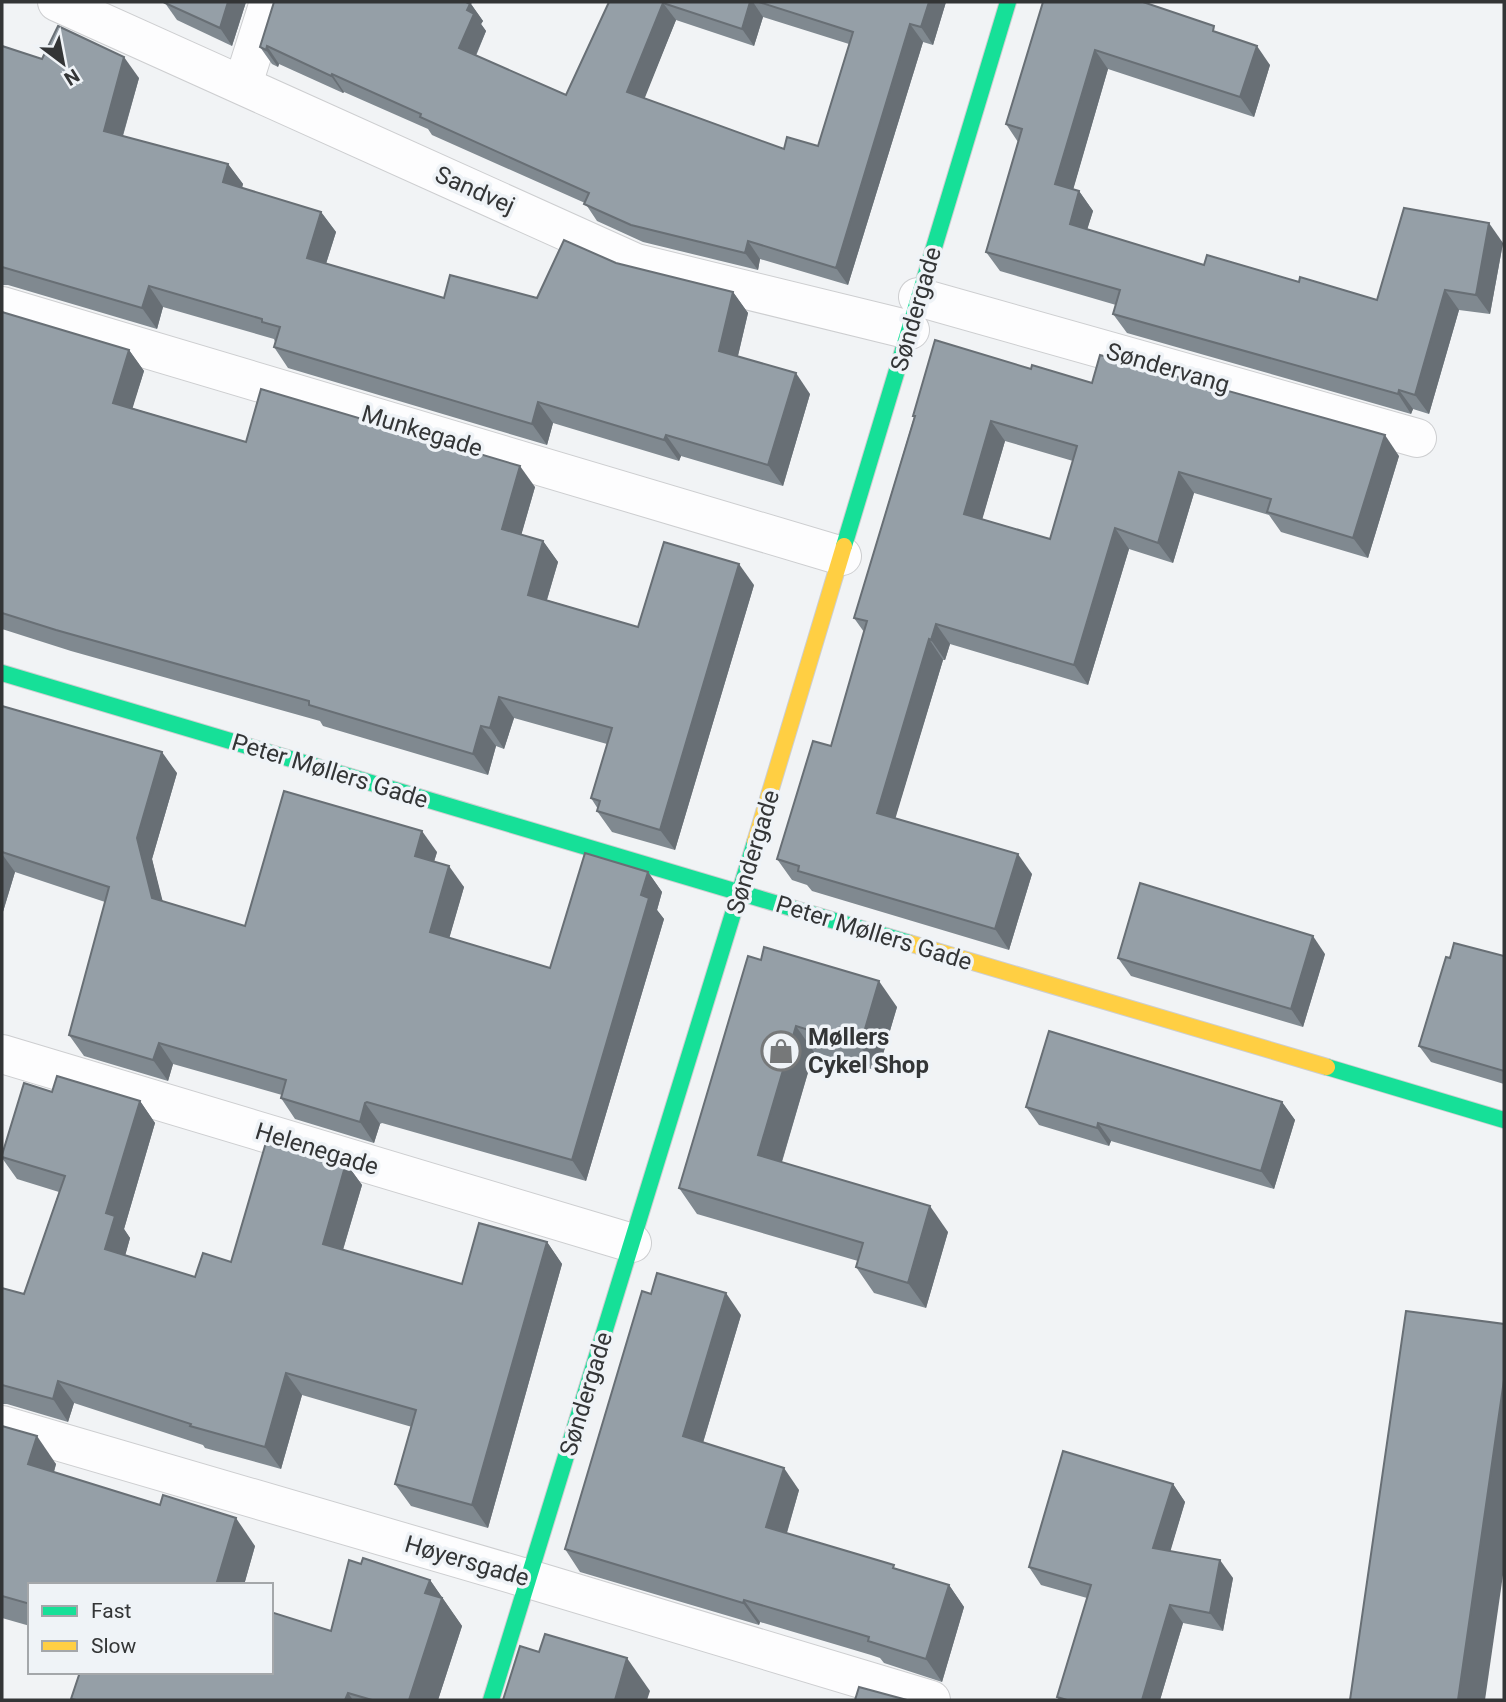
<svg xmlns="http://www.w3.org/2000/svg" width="1506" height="1702" viewBox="0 0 1506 1702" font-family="Roboto,sans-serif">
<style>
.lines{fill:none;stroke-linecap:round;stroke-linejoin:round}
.street-casing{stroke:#cdced0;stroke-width:40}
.fast-casing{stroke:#cdced0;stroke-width:18}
.slow-casing{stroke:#cdced0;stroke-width:18}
.street{stroke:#fdfdfe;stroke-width:38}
.fast{stroke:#16e098;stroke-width:16}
.slow{stroke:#ffcf43;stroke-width:16}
.wall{fill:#808990;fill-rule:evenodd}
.shaded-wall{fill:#686f75}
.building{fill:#959fa7;stroke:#686f75;stroke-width:2;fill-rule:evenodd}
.labels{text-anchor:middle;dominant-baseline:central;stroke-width:7;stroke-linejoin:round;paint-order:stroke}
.street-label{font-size:24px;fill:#333536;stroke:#eff3f7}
.poi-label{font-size:24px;font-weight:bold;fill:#333536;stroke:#eff3f7;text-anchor:start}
</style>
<rect width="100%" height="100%" fill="#f1f3f5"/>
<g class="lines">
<g class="street-casing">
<g id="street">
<path d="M57 2 636 263 910 330"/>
<path d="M243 84 269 2"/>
<path d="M918 297 1417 438"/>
<path d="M2 306 842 556"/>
<path d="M2 1054 632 1243"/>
<path d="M2 1425 529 1579 931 1700"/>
</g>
</g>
<g class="fast-casing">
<g id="fast">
<path d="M844 546 1008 2"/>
<path d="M2 673 909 943"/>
<path d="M1327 1067 1504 1120"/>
<path d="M491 1700 755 842"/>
</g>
</g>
<g class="slow-casing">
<g id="slow">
<path d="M755 842 844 546"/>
<path d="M909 943 1327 1067"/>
</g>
</g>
<use href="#street" class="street"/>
<use href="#fast" class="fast"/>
<use href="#slow" class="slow"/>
</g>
<g class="wall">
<path d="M166 2H246L232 46 177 20 165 3Z"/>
<path d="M274 2H472L471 4 483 21 481 24 486 31 476 56 566 95 609 2H946L933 45 923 42 848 285 760 259 758 270 643 242 597 221 585 203 432 135 428 129 344 92 343 93 279 64 278 67 272 64 260 47ZM763 17 849 44 818 146 784 149 644 98 676 20 754 46Z"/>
<path d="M1043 2 1220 34 1270 65 1254 117 1108 69 1073 189 1079 191 1093 211 1087 229 1204 265 1299 282 1377 300 1503 243 1490 314 1459 310 1429 414 1413 409 1411 414 1127 333 1113 314 1116 305 1000 271 986 252 1018 142 1006 124Z"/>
<path d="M2 46 42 59 139 78 123 136 228 164 243 184 242 188 321 212 336 232 326 264 444 298H537L616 263 733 292 748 313 738 356 810 394 783 486 681 456 679 461 553 423 547 445 288 368 274 347 275 342 274 339 163 307 157 329 8 285H2Z"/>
<path d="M2 312 129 350 144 371 132 408 246 442 535 487 521 535 543 541 558 562 547 600 638 627 754 585 675 850 612 832 597 811 598 809 591 798 607 744 514 718 504 749 496 746 488 775 323 726 320 721 71 651 2 629Z"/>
<path d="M1031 369 1399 456 1368 558 1281 532 1269 515 1194 493 1173 563 1129 549 1088 685 950 644 945 660H943L895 818 1032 874 1009 950 812 891 807 885 792 880 777 859 831 746 864 632 854 618 914 417 913 416ZM1005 441 1073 461 1050 539 982 519Z"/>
<path d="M2 706 177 773 152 859 162 901 245 926 437 852 434 862 464 887 449 938 550 968 648 872 662 892 657 910 664 919 586 1181 382 1123 380 1124 374 1143 295 1119 281 1098 282 1095 173 1064 168 1081 84 1056 69 1035 105 902 15 872 2 915Z"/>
<path d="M1325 954 1303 1027 1131 976 1118 958Z"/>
<path d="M748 956 897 1007 878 1071 814 1052 782 1162 948 1232 926 1308 874 1293 856 1267 858 1261 697 1214 679 1188Z"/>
<path d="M1504 956V1084L1431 1062 1419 1046 1450 958Z"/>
<path d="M52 1092 140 1101 155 1123 124 1229 130 1238 125 1255 195 1277 231 1262 346 1163 362 1185 343 1250 462 1284 547 1242 562 1264 488 1528 411 1506 395 1484 412 1427 302 1395 281 1469 205 1448 203 1445 74 1403 68 1422 7 1404H2V1288L24 1294 59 1192 17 1179 2 1158V1155Z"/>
<path d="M1282 1102 1295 1120 1274 1189 1111 1141 1109 1146 1039 1125 1026 1107Z"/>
<path d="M741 1315 703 1443 799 1490 787 1533 898 1569 949 1585 964 1607 942 1682 884 1663 880 1658 871 1655 760 1622 759 1625 580 1572 565 1549Z"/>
<path d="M2 1426 56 1464 54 1472 255 1546 244 1585H30V1626L2 1618Z"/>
<path d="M1173 1484 1185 1502 1170 1551 1233 1578 1223 1631 1183 1623 1160 1700H1059L1057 1697 1087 1598 1041 1585 1029 1567Z"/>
<path d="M361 1564 430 1580 462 1626 438 1700H72L71 1699 331 1631Z"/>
</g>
<g class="shaded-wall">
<path d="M228 2H246L232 46 220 28Z"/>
<path d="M457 2H472L471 4 483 21 481 24 486 31 471 66 459 48Z"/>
<path d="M750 2H753L763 17 754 46 742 29Z"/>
<path d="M929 2H946L933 45 921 27Z"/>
<path d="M663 3 676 20 640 110 627 92Z"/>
<path d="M910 24 923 42 848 285 836 268Z"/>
<path d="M267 46 279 64 278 67 266 50Z"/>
<path d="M1257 46 1270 65 1254 117 1240 97Z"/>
<path d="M1095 50 1108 69 1069 204 1055 184Z"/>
<path d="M124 57 139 78 118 152 104 131Z"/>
<path d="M332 74 344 92 343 93 331 76Z"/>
<path d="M228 164 243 184 237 203 223 182Z"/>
<path d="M1079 191 1093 211 1083 243 1070 224Z"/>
<path d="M321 212 336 232 321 279 307 258Z"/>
<path d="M1489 223 1503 243 1490 314 1476 295Z"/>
<path d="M748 241 760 259 758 270 745 253Z"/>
<path d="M149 286 163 307 157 329 142 308Z"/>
<path d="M1445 290 1459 310 1429 414 1415 395Z"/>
<path d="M733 292 748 313 734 372 719 351Z"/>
<path d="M129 350 144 371 128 423 113 403Z"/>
<path d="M796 373 810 394 783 486 768 465Z"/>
<path d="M1399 390 1413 409 1411 414 1398 394Z"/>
<path d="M538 402 553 423 547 445 532 424Z"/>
<path d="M991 421 1005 441 978 534 964 514Z"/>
<path d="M666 435 681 456 679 461 664 440Z"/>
<path d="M1385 435 1399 456 1368 558 1353 538Z"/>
<path d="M520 466 535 487 517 550 502 529Z"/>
<path d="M1179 472 1194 493 1173 563 1158 543Z"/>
<path d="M1115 528 1129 549 1088 685 1074 665Z"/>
<path d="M543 541 558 562 542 616 528 595Z"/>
<path d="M739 564 754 585 675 850 660 830Z"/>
<path d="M936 624 950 644 945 660 931 640Z"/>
<path d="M929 639 943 660 891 833 877 813Z"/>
<path d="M499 697 514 718 504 749 490 728Z"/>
<path d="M481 726 496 746 488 775 473 754Z"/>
<path d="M162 752 177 773 152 859 167 918 152 898 137 838Z"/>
<path d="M422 831 437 852 429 877 415 856Z"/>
<path d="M2 854 15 872 2 915Z"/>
<path d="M1018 854 1032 874 1009 950 995 929Z"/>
<path d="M449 866 464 887 445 953 430 932Z"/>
<path d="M648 872 662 892 657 910 664 919 586 1181 572 1160Z"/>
<path d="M1313 936 1325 954 1303 1027 1291 1009Z"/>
<path d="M879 981 897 1007 878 1071 860 1046Z"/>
<path d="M796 1026 814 1052 776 1181 758 1155Z"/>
<path d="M159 1043 173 1064 168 1081 153 1060Z"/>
<path d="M140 1101 155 1123 124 1229 130 1238 121 1271 105 1249 106 1213Z"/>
<path d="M1282 1102 1295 1120 1274 1189 1261 1171Z"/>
<path d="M365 1103 380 1124 374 1143 360 1122Z"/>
<path d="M1098 1123 1111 1141 1109 1146 1097 1128Z"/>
<path d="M346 1163 362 1185 338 1266 323 1244Z"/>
<path d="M930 1206 948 1232 926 1308 908 1283Z"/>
<path d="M547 1242 562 1264 488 1528 472 1505Z"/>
<path d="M726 1293 741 1315 698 1459 683 1436Z"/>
<path d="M286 1373 302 1395 281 1469 265 1447Z"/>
<path d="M1504 1380V1568L1485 1700H1458Z"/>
<path d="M58 1381 74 1403 68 1422 53 1399Z"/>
<path d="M37 1436 56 1464 48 1492 28 1464Z"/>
<path d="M784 1468 799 1490 782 1549 766 1527Z"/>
<path d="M1173 1484 1185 1502 1166 1566 1153 1548Z"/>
<path d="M236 1518 255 1546 244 1585H216Z"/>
<path d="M1220 1560 1233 1578 1223 1631 1210 1613Z"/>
<path d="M430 1580 462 1626 438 1700H409L425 1593Z"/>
<path d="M949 1585 964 1607 942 1682 926 1659Z"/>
<path d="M744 1600 760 1622 759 1625 743 1603Z"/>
<path d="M1170 1605 1183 1623 1160 1700H1142Z"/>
<path d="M627 1658 650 1691 647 1700H615Z"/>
<path d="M348 1693 353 1700H345Z"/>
</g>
<g class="building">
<path d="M166 2H228L220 28 165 3Z"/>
<path d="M274 2H466L470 4 467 10 474 14 459 48 566 95 609 2H750L742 29 663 3 627 92 784 149 787 137 818 146 853 32 759 2H929L921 27 910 24 836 268 748 241 745 253 631 225 584 204 589 193 420 117 421 114 332 74 331 76 267 46 266 50 260 47Z"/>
<path d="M1043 2H1143L1214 26 1213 31 1257 46 1240 97 1095 50 1055 184 1079 191 1070 224 1204 265 1207 255 1299 282 1300 277 1377 300 1404 208 1489 223 1476 295 1445 290 1415 395 1399 390 1398 394 1113 314 1120 290 986 252 1022 129 1006 124Z"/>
<path d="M58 26 124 57 104 131 228 164 223 182 321 212 307 258 444 298 450 275 537 298 564 240 616 263 733 292 719 351 796 373 768 465 666 435 664 440 538 402 532 424 274 347 280 327 262 322V319L149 286 142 308 2 267V46L42 59Z"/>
<path d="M2 312 129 350 113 403 246 442 261 389 520 466 502 529 543 541 528 595 638 627 664 542 739 564 660 830 597 811 600 801 591 798 612 728 499 697 490 728 481 726 473 754 309 705V701L56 630 2 613Z"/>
<path d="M935 340 1031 369 1032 365 1092 383 1100 355 1385 435 1353 538 1267 512 1271 499 1179 472 1158 543 1115 528 1074 665 936 624 931 640 929 639 877 813 1018 854 995 929 798 871 799 866 777 859 813 741 831 746 867 621 854 618 915 416H913ZM991 421 1077 446 1050 539 964 514Z"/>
<path d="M2 706 162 752 137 838 152 898 245 926 284 791 422 831 415 856 449 866 430 932 550 968 585 853 648 872 641 895 649 898 572 1160 367 1102 365 1103 360 1122 281 1098 286 1080 159 1043 153 1060 69 1035 109 887 2 852Z"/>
<path d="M1140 883 1313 936 1291 1009 1118 958Z"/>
<path d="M1454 943 1504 956V1071L1419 1046 1446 957 1450 958Z"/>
<path d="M764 947 879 981 860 1046 796 1026 758 1155 930 1206 908 1283 856 1267 863 1243 679 1188 748 956 761 960Z"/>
<path d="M1049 1031 1282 1102 1261 1171 1098 1123 1097 1128 1026 1107Z"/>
<path d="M57 1076 140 1101 106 1213 115 1216 105 1249 195 1277 203 1253 231 1262 267 1139 346 1163 323 1244 462 1284 479 1223 547 1242 472 1505 395 1484 416 1410 286 1373 265 1447 190 1426 191 1424 58 1381 53 1399 2 1385V1288L24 1294 65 1176 2 1157V1155L24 1083 52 1092Z"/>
<path d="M657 1273 726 1293 683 1436 784 1468 766 1527 894 1565 893 1568 949 1585 926 1659 868 1641 869 1637 856 1633 744 1600 743 1603 565 1549 642 1291 651 1294Z"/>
<path d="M1406 1311 1504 1324V1380L1458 1700H1350Z"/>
<path d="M2 1426 37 1436 28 1464 160 1505 163 1495 236 1518 216 1585H30V1604L2 1596Z"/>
<path d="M1063 1451 1173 1484 1153 1548 1220 1560 1210 1613 1170 1605 1142 1700H1067L1057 1697 1091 1585 1029 1567Z"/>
<path d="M363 1558 430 1580 425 1593 442 1598 409 1700H372L348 1693 345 1700H76L71 1699 80 1672H271V1612L331 1631 349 1560 361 1564Z"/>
<path d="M545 1634 627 1658 615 1700H503L520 1646 539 1652Z"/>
<path d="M859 1687 907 1700H855Z"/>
</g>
<defs>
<g id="shop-ring" transform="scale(2.0125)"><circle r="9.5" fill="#eff3f7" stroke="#767879" stroke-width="1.5"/><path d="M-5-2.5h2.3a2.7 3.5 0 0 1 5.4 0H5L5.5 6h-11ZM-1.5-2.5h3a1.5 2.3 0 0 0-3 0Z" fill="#767879"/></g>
</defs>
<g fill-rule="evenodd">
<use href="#shop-ring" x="781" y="1051"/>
</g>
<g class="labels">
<g class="street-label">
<text transform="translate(475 190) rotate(24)">Sandvej</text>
<text transform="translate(916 309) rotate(-74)">Søndergade</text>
<text transform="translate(1168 368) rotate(16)">Søndervang</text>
<text transform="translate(422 431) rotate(17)">Munkegade</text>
<text transform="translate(330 771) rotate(17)">Peter Møllers Gade</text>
<text transform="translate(753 852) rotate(-73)">Søndergade</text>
<text transform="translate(874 933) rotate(17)">Peter Møllers Gade</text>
<text transform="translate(317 1149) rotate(17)">Helenegade</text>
<text transform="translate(586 1394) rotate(-73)">Søndergade</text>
<text transform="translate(467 1561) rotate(16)">Høyersgade</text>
</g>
<g class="poi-label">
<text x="808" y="1037">Møllers<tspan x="808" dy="28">Cykel Shop</tspan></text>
</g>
</g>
<rect width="1506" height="1702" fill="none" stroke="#333536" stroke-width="7"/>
<rect x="28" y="1583" width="245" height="91" fill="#eff3f7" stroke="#a4a7aa" stroke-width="2"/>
<rect x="42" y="1606" width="35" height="10" fill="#16e098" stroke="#a4a7aa" stroke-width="2"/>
<text x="91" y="1618" font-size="21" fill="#333536">Fast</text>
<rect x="42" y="1641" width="35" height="10" fill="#ffcf43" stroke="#a4a7aa" stroke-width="2"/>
<text x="91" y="1653" font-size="21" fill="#333536">Slow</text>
<g transform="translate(63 63) rotate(148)" stroke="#eff3f7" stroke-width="5" paint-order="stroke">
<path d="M0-5L12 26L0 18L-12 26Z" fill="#333536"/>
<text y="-10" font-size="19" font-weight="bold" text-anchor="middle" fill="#333536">N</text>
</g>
</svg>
